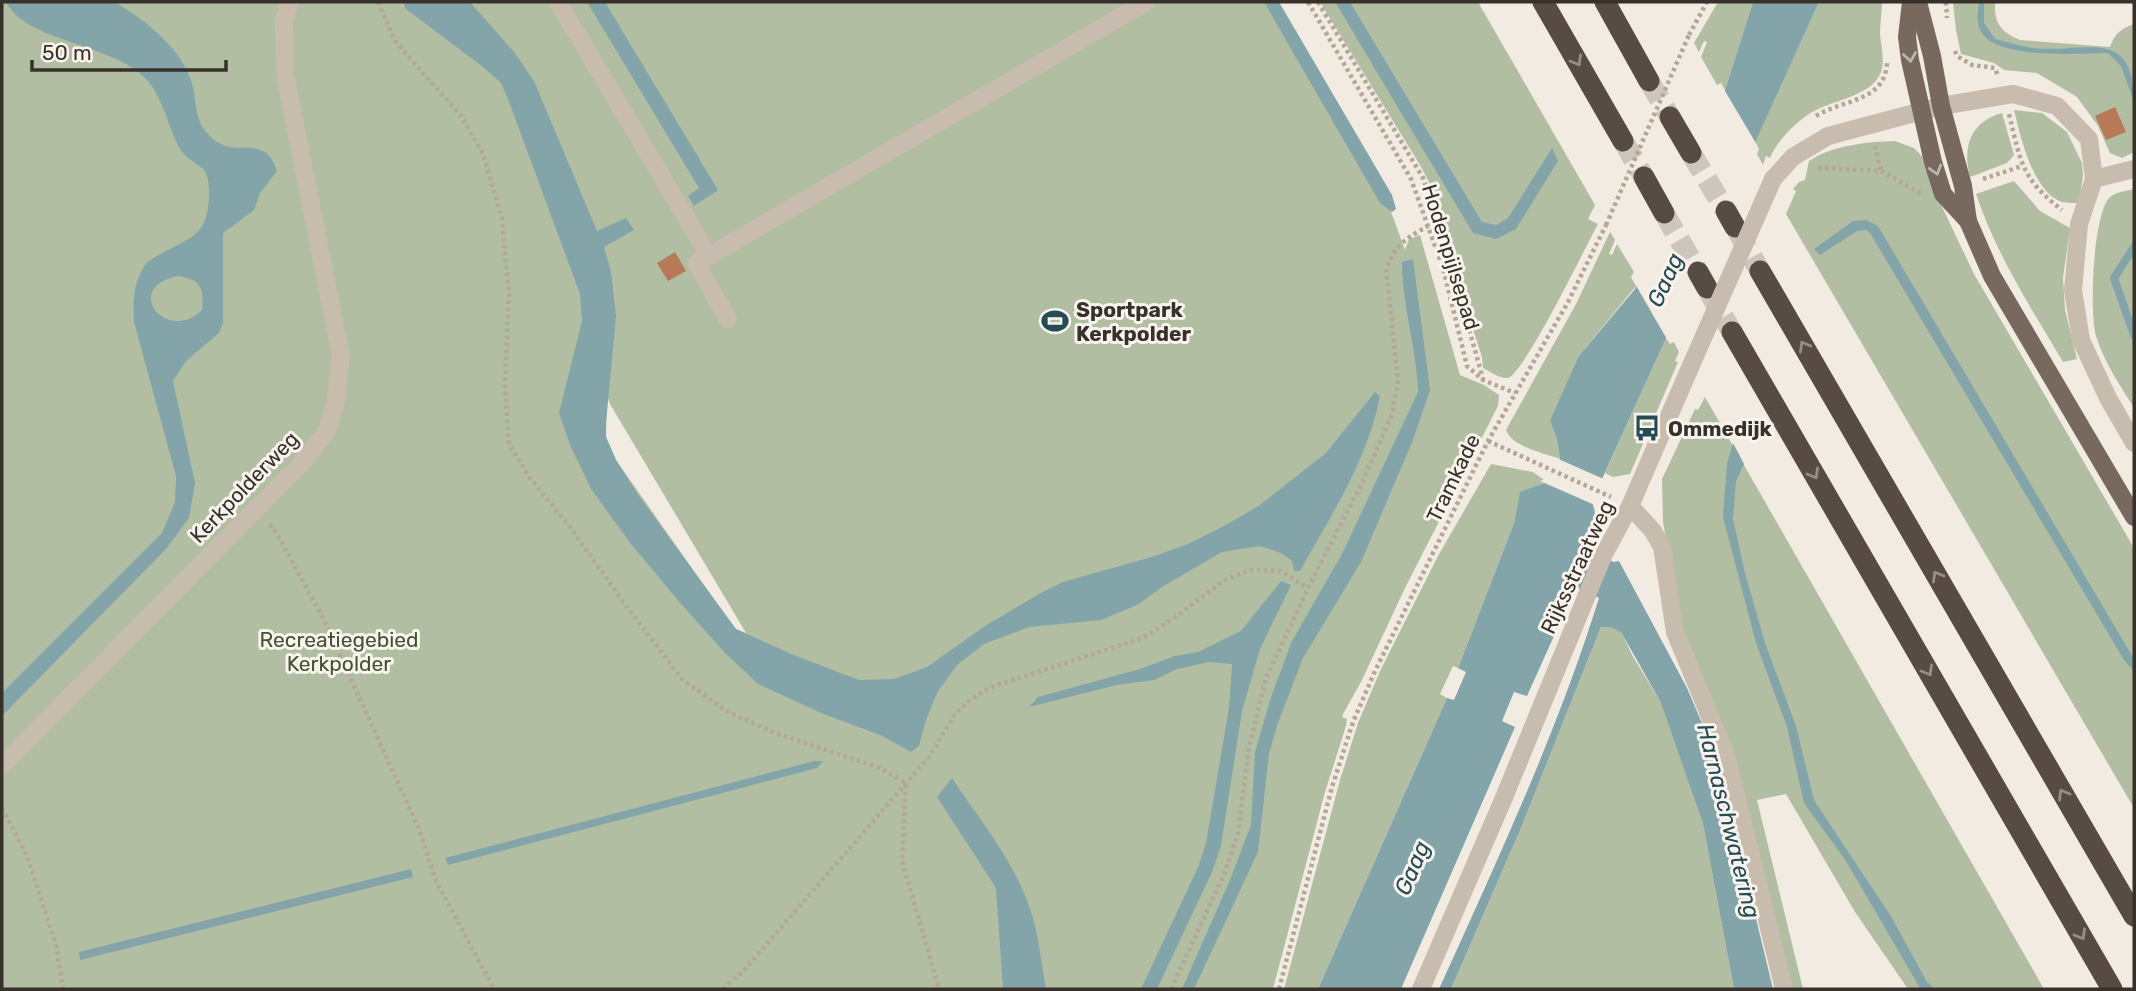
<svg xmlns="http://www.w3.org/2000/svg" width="2136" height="991" viewBox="0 0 2136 991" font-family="Rubik,sans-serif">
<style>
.green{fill:#b2bea2;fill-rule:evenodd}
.water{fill:#83a5aa;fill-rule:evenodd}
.pier{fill:#f1ebe1}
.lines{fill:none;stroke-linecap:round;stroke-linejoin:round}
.stream{stroke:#83a5aa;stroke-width:8}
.building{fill:#b87957}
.highway-tunnel{stroke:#ccc6bd;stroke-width:21;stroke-dasharray:21 10;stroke-linecap:butt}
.path{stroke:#b3a798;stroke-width:4.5;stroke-dasharray:3.5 3.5;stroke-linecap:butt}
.minor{stroke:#c8bcae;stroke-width:18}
.major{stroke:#77695e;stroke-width:18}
.highway{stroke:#574b43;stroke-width:21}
.path-bridge{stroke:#b3a798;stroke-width:4.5;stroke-dasharray:3.5 3.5;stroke-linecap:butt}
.minor-bridge{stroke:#c8bcae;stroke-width:18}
.oneway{stroke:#beb5ad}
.oneway2{stroke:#978f87}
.labels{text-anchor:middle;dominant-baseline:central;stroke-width:6;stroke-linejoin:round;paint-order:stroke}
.street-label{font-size:21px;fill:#37302b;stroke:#f8f4ed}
.poi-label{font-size:21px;font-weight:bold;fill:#37302b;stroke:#f8f4ed;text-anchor:start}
.park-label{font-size:21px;fill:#435232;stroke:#f8f4ed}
.water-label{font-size:23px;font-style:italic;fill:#254c54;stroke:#f8f4ed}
</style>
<rect width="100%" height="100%" fill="#f1ebe1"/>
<g class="green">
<path d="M2 2H1268L1390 209 1405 250 1409 239 1420 235 1460 375 1484 385 1499 395 1498 406 1404 590 1361 682 1343 714 1342 717 1347 719 1346 726 1325 792 1273 989H2ZM607 395 610 404 746 633 736 629 731 624 616 460 606 437Z"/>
<path d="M1320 2H1478L1595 205 1588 219 1598 224C1586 246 1524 374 1508 378 1500 379 1489 371 1483 368L1482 357 1455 274 1434 192 1420 165Z"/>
<path d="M1718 2H1753L1725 90 1721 83 1717 85 1701 57 1707 42 1704 41 1699 52 1694 43Z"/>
<path d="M1819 2H1882C1882 12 1880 23 1880 34 1881 47 1885 59 1881 72 1872 97 1830 100 1809 114 1794 124 1777 141 1770 158L1766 156 1763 165 1757 154 1759 149 1755 142Z"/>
<path d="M1953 2H1995C1994 23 2001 32 2020 40L2110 47C2115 33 2121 29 2134 24V152L2122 158 2110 153 2098 126 2077 97 2037 73 2004 70 1994 63 1961 54 1956 30Z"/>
<path d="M2014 110 2042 113 2067 132 2082 163 2083 175 2079 203C2074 203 2067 203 2062 202 2033 193 2020 135 2014 110Z"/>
<path d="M2002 113 2014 155 2007 163 1970 177C1962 147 1970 122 2002 113Z"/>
<path d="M1895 141 1914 148 1924 158 1935 192 1974 274 2134 548V808L1786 214 1796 191 1793 189 1799 182 1805 180 1809 161C1833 145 1866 142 1895 141Z"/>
<path d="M2014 181 2040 211 2070 228 2063 278 2065 310 2077 359 2063 362C2031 308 1996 254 1976 194Z"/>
<path d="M2134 189V408C2120 385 2104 362 2096 336 2089 312 2093 217 2109 198 2115 192 2126 191 2134 189Z"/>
<path d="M1610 232 1615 240 1609 254 1612 255 1617 244 1634 272 1631 277 1636 286 1578 357 1550 420 1557 440 1560 459C1544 453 1512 447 1506 430L1576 304Z"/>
<path d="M1666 338 1670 344 1674 342 1679 352 1675 361 1678 362 1630 474 1613 477 1605 473Z"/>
<path d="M1705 397 2044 989H1908L1855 912 1786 794 1757 800 1803 989H1788L1682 629 1663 522 1662 479 1695 409 1698 410Z"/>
<path d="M1491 464 1533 472 1547 482 1520 493 1514 523 1458 668 1453 666 1440 694 1447 698 1318 989H1284L1340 780 1358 723 1381 669 1438 556Z"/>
<path d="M1601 627H1610L1621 631 1632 655 1660 701 1703 824 1734 989H1451L1521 828Z"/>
</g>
<g class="water">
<path d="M6 2H114C145 19 184 50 193 87 196 100 195 116 203 128 226 160 247 140 266 153 272 157 274 164 277 171L260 193 254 210 223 233V323L219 333 186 361 173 381 195 483 189 518 166 549 2 716V693L162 533 175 502 176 476 134 322C133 301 133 283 145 265 149 260 156 257 162 253 194 236 207 235 209 196 209 188 209 177 204 170 196 162 186 159 180 149 167 125 164 98 145 78 111 43 26 42 6 2ZM178 276C201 280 204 287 202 310 166 345 121 287 178 276Z"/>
<path d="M403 2H470L514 52 534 81 597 231 626 218 634 230 604 247 611 272 616 316 606 423V437L616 460 637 493 736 629 791 654 859 680 894 679 927 667 985 626 1039 594 1063 582 1155 556 1188 544 1226 525 1260 505 1326 453 1375 392 1380 396C1368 460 1331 515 1300 571H1294L1292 561 1281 553 1260 546 1222 552 1162 587 1139 604 1101 620 1029 627 984 644 957 665 938 691 926 720 919 746 911 752 880 735 821 713 758 684 725 653 682 605 631 544 591 489 570 445 559 413 582 321 580 294 508 99 501 83 483 67 406 9Z"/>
<path d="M587 2H605L718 190 694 206 688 196 699 188Z"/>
<path d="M1264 2H1279L1392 195 1396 209 1392 212 1380 203Z"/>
<path d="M1335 2H1350L1482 222 1496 225 1508 218 1552 148 1558 161 1516 229 1496 239 1473 233Z"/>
<path d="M1753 2H1819L1592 501 1599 528 1592 553 1614 562 1619 561 1687 688 1718 761 1773 989H1734L1703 824 1660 701 1621 632 1610 627H1601L1521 828 1451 989H1439C1497 861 1557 733 1599 598L1576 587 1527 696 1514 692 1502 721 1515 727 1401 989H1318L1447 698 1454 700 1466 672 1458 668 1514 523 1520 492 1547 482 1560 459 1557 440 1550 420 1578 357 1635 289 1725 90Z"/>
<path d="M1979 2H1984V23L1995 39C2008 42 2020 46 2032 48 2084 54 2134 24 2134 102L2121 66 2108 53C2078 53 1985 62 1978 24 1977 17 1978 8 1979 2Z"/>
<path d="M1866 220 1878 226 2134 659V671L2124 660 1870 233 1866 230 1857 231 1820 255 1814 249 1853 221Z"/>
<path d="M1413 259 1430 390 1413 440 1361 562 1303 658 1278 723 1269 754 1258 852 1194 989H1182L1230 880 1251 825 1255 752 1271 697 1292 641 1342 554 1418 392C1417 349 1402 306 1402 262Z"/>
<path d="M1733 443 1744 464 1736 481 1733 519 1745 573 1765 643 1796 726 1814 800 1892 918 1927 982 1935 989 1920 988 1846 861 1804 803 1787 727 1756 643 1723 517 1727 463Z"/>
<path d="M1281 581 1291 585 1260 649 1242 711 1221 846 1212 872 1157 989H1141L1199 865 1206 843 1229 708 1232 664 1209 662 1177 669 1154 680 1117 685 1029 707 1038 697 1140 669 1175 656 1198 652 1241 631Z"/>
<path d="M814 761H823L817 768 448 865 445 858Z"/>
<path d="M952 778C979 819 1015 862 1030 909 1039 934 1041 963 1046 989H1003L996 888 937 797Z"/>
<path d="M411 869 413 877 80 960 79 952Z"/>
</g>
<g class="pier">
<path d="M1722 86 1757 145 1668 341 1634 282Z"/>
<path d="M1556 458 1606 480 1596 501 1597 506 1540 481 1545 479Z"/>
</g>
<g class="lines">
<path class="stream" d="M2134 247 2114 278 2134 335"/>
</g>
<g class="building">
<path d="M2115 107 2126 132 2106 140 2095 116Z"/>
<path d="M675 252 686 271 668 281 657 263Z"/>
</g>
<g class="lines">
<g class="highway-tunnel">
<path d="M1649 81 1670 117"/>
<path d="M1623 141 1644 177"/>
<path d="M1691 153 1726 211"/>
<path d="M1664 213 1698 272"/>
<path d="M1737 230 1760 271"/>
<path d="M1708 290 1732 332"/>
</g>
<g class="path">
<path d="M378 2 395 41 461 116 483 154 502 219 509 294 505 386 509 444 530 478 570 527 624 603 683 680 728 712 775 733 880 768 906 783 902 861 939 989"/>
<path d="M1308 2 1411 179 1443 268 1467 366 1483 380 1515 393"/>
<path d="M1318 2 1423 178 1441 229 1483 379"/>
<path d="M1946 2 1947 18"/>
<path d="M1689 35 1707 2"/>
<path d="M1955 51 1957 56 1972 65 1995 68 1998 76"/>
<path d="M2009 114C2021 163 2021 178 2062 210"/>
<path d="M1816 116C1843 99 1885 102 1887 63"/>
<path d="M1875 146 1881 171"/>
<path d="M1818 168 1881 171 1922 194"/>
<path d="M1983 179 2022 166"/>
<path d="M1488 441 1611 497"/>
<path d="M270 524 280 539 325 622 419 829 436 881 494 989"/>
<path d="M2 808 27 856 56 945 63 989"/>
<path d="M723 989 745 969 929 757 955 714 971 699 991 687 1143 638 1177 616 1223 581 1249 570 1281 571 1308 588"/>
<path d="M1171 989 1225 872 1238 833 1249 747 1266 678 1308 588 1362 483 1392 414 1398 381 1386 269C1396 244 1405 239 1428 226"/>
<path d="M1279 989 1332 787 1353 722 1375 671 1488 441 1568 302 1606 225"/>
</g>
<g class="minor">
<path d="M558 2 709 256 696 263 728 319"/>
<path d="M1773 179 1793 157 1828 136 1941 106 2013 94 2057 106 2089 139 2094 179 2079 224 2073 290 2081 340 2108 398 2134 443"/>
<path d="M2094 179 2134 169"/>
<path d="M709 256 1146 2"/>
<path d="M1630 506 1653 531 1662 547 1675 632 1727 758 1784 989"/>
<path d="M2 765 302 463 328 429 336 401 341 356 285 74 284 20 290 2"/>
<path d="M1421 989 1503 800 1603 556 1630 506 1689 370"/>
</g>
<g class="major">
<path d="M1911 2 1907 37 1910 60 1933 162 1943 194 1968 221"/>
<path d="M1918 2 1932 56 1941 106 1963 186 1968 221 1992 276 2134 517"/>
</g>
<g class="highway">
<path d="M1543 2 1623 141"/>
<path d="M1605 2 1649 81"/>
<path d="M1670 117 1691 153"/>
<path d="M1644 177 1664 213"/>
<path d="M1726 211 1735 227"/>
<path d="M1760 271 2134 916"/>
<path d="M1698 272 1707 288"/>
<path d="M1732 332 2112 989"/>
</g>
<path class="path-bridge" d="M1606 225 1689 35"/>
<path class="minor-bridge" d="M1689 370 1773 179"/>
</g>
<defs><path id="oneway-chevron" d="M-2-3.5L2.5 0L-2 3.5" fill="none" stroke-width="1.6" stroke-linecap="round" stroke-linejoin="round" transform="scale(1.75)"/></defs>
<g class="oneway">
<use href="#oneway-chevron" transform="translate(1910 57) rotate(81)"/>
<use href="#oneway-chevron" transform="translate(1936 170) rotate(73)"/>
</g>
<g class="oneway2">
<use href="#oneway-chevron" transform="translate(1577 61) rotate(60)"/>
<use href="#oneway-chevron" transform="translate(1804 346) rotate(-120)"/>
<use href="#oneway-chevron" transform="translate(1814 474) rotate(60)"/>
<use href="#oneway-chevron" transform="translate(1937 576) rotate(-120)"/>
<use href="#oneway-chevron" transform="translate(1928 671) rotate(60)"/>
<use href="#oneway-chevron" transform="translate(2063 794) rotate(-120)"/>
<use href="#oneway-chevron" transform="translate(2081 935) rotate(60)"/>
</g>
<defs>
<g id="stadium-bare" transform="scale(2.1)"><path d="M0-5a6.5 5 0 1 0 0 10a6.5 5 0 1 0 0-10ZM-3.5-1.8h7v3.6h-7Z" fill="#254c54" stroke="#f8f4ed" stroke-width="2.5" paint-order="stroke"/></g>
<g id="bus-bare" transform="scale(2.1)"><path d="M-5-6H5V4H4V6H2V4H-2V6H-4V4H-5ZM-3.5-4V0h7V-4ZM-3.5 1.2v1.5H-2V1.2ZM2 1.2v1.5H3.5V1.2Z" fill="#254c54" stroke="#f8f4ed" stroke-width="2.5" paint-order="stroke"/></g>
</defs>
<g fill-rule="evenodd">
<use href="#stadium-bare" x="1055" y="321"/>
<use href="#bus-bare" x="1647" y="428"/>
</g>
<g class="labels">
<g class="street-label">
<text transform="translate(1451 257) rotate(73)">Hodenpijlsepad</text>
<text transform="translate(1453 478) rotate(-64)">Tramkade</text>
<text transform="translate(244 487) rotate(-46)">Kerkpolderweg</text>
<text transform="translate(1577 567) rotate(-65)">Rijksstraatweg</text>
</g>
<g class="poi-label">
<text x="1076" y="309">Sportpark<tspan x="1076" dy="24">Kerkpolder</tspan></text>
<text x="1668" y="428">Ommedijk</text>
</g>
<g class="park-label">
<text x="339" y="639">Recreatiegebied<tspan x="339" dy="24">Kerkpolder</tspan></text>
</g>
<g class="water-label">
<text transform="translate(1665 280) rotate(-66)">Gaag</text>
<text transform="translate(1729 821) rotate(76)">Harnaschwatering</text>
<text transform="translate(1412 868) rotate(-67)">Gaag</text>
</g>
</g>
<rect width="2136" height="991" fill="none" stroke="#37302b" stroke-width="7"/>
<path d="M32 60v10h194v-10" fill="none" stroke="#37302b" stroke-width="3.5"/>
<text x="42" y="60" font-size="21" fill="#37302b" stroke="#f8f4ed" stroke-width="5" paint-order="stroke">50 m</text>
</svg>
